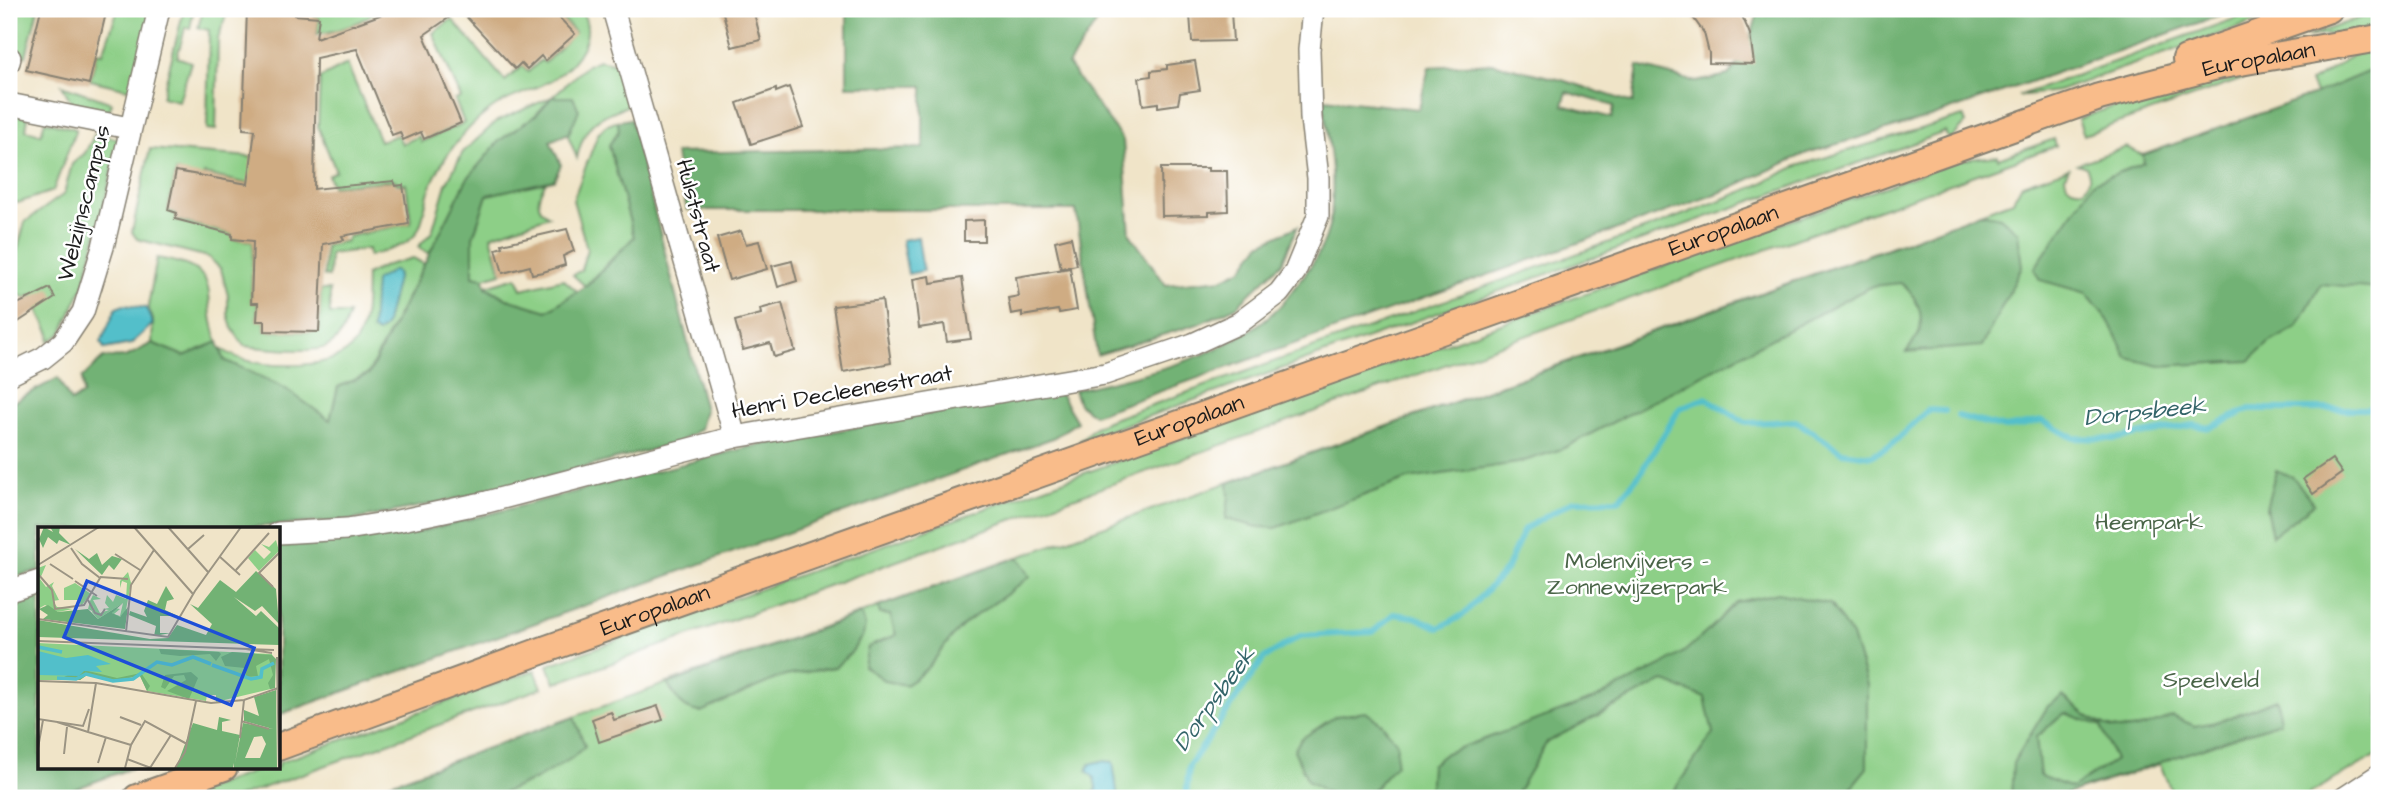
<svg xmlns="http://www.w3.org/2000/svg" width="2388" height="807" viewBox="0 0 2388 807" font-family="'Architects Daughter',sans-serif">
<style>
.green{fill:#8dcf87;stroke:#547652;stroke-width:2}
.forest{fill:#72b274;stroke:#476748;stroke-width:2;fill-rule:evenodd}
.water{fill:#52bfca;stroke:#376e73;stroke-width:2}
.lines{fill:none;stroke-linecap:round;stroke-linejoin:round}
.stream{stroke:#52bfca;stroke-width:6}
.building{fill:#cfac83}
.minor-casing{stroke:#868072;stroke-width:24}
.major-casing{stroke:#868072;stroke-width:30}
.minor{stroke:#fff;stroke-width:21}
.major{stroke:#f9bc8a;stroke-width:26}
.labels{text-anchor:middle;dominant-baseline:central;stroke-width:5;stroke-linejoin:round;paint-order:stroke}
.street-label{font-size:23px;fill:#1c1c1c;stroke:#fff}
.park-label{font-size:23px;fill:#496447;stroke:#fff}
.water-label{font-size:24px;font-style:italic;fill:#34656a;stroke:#fff}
.inset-river{fill:none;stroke:#52bfca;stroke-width:3.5}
.inset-road{fill:none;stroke:#9b9483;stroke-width:2}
.view{fill:#1d4ed8;fill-opacity:0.15;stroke:#1d4ed8;stroke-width:3.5}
.inset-edge{fill:none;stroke:#1c1c1c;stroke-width:3.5}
</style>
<rect width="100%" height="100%" fill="#fff"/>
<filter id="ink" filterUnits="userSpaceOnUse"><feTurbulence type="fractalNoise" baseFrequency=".0143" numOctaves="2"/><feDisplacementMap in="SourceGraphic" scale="14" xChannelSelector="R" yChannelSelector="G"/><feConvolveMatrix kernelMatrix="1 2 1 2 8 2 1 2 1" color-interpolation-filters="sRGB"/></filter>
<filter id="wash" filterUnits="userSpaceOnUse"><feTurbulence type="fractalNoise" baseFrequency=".00686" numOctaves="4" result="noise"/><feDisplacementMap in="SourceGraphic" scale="28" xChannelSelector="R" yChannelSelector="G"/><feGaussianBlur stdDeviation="1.57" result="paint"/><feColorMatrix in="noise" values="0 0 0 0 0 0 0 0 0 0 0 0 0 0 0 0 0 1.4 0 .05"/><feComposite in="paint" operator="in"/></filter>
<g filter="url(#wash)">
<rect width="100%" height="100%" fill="#f0e4c8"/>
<g class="green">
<path d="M9 9H38L26 56 9 57Z"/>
<path d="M118 9H153L132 90 90 80 97 52 103 53Z"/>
<path d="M184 9H194L190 28H185L177 57 191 62 179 101 162 97Z"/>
<path d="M203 9H228L218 39 216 130 207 129 209 30 198 28Z"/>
<path d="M314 9H375L377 10C359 25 339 31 317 34L319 17 314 16Z"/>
<path d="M553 9H580C599 35 576 64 553 79 533 92 508 96 490 110 463 130 440 160 429 191 424 206 424 225 413 237 402 248 384 251 369 256L368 249 330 254 329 277 324 276 325 246 347 241V237L411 223 406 184H397L395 180 332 186 328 175 336 171 318 127 320 78 347 64 380 141 398 135 402 144 419 136 421 142 464 123 455 100 461 98 433 33 452 19 505 81 522 66 528 72 541 60 545 63 575 32Z"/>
<path d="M2262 9H2291L2058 91 2018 96Z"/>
<path d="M2379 11V29L2306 37Z"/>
<path d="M2379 45V754L2302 798H2174L2160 764 2055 798H349L878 607 1982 214 1980 213 2013 201 2022 184 2069 168 2065 176C2066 188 2073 190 2084 189 2090 181 2091 176 2086 167L2077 164 2126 147 2143 155 2145 163 2094 182 2091 186 2316 95 2310 82C2337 69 2348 52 2379 45Z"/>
<path d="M2308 56 2084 135 2078 119 2180 83Z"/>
<path d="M599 60 616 64 621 71 630 105C597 117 585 122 577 158L567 133 569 132 552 97 536 115 499 141 468 179 429 254 418 247 432 232 446 184 463 152 497 121 552 97 587 65Z"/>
<path d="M62 85 112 103 108 114 73 106Z"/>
<path d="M9 113 28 117 26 130 41 134 45 121 76 129 53 191 18 203 9 201Z"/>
<path d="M1963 116 1966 123 1953 137 1948 139 1945 132 1079 441 1095 427 1107 421 1649 228 1754 187 1797 166Z"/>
<path d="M618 121 619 130 609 145 634 237 585 286 573 275 581 270 587 249 573 200 598 134 605 126Z"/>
<path d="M95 134 120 139 84 285 61 334 49 341 50 334 31 295 25 298 9 288V280L25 222 64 194 72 164 85 153Z"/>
<path d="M2054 139 2056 146 562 681 555 683 548 665 1960 160 1997 156 1998 159Z"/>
<path d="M150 149 251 157 263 187 204 174 202 183 176 171 168 210 177 213 176 220 232 234 233 239 253 241 251 302 258 303 257 320 265 321V331L319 332 321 290H330V314H349C345 327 341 339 328 346 314 354 261 348 244 346L232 328 228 314V296L221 269 208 257 137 239 132 232Z"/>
<path d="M546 182C538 195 533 207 549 216L491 236 501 273 484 278 473 276V237L487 195Z"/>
<path d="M157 258C231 270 198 294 218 342L184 356 152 343 153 320 148 306Z"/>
<path d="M413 258 424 264 368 374 338 387 330 421 283 387 224 360 221 349C228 353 237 358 245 360 273 368 329 369 351 348 368 330 365 297 366 275L387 265Z"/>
<path d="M517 277 522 289 563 279 577 291 547 311 507 299 486 286Z"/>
<path d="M535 670 542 688 235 798H180L267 767H278V763Z"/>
</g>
<g class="forest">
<path d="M847 9H1106L1068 65 1123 140 1130 234 1166 285 1222 279 1242 269 1260 244 1298 226 1282 263 1236 307 1198 324 1097 355 1076 210H687L675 153 923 148V86H847Z"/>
<path d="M1759 9H2238L1930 117 1807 153 1719 193 1094 415 1079 404 1074 390C1141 375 1228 358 1279 307 1286 300 1292 290 1299 282 1313 264 1326 245 1330 221 1337 181 1328 139 1323 99L1419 109 1429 67 1492 63 1562 80 1633 103 1638 66 1696 82 1728 75 1746 54ZM1567 92 1614 106 1612 118 1563 105Z"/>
<path d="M2379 67V289L2321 284 2297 327 2269 343 2249 361 2160 366 2127 358 2108 320 2086 293 2040 280 2034 269 2094 182 2144 163 2143 155 2315 94Z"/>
<path d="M552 97H573L579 110 569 133 550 141 561 165 554 180 487 195 473 237V276L484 278 486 287 507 299 547 311 589 284 634 237 609 145 619 131 618 121 631 119 705 410 700 429 677 443 495 491 353 520 226 529H40V570L9 579V404L58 378 71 402 83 394 82 378 103 358 126 357 152 343 184 356 218 342 224 360 283 387 330 420 338 387 369 374 467 179 499 141 536 115Z"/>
<path d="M1980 213 2000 217 2018 232 2022 267 1982 346 1906 352C1910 346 1917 339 1919 333 1925 312 1916 296 1901 283L1872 286 1562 449 1518 463 1408 479 1276 528 1258 527 1226 519 1229 496 1228 483 1902 243Z"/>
<path d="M1058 390 1077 422 1053 438 278 715V545L411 534 749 447Z"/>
<path d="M2276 470 2293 477 2314 504 2272 536 2266 508Z"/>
<path d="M1018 557 1030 576C1011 594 987 606 967 622 942 642 936 668 905 685L885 681 864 666 868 647 896 635 890 615 880 614 878 607Z"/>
<path d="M1778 593 1830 604 1852 636 1867 685V768L1852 786 1851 798H1669L1713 733 1705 698 1663 681 1547 742 1514 798H1429L1431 765 1446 753 1597 698 1663 665 1685 651 1709 630 1736 602Z"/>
<path d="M40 597V767H134L51 798H9V606Z"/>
<path d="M861 614 865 626 863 635 850 654 835 667 780 677 701 712C683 711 676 699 668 684Z"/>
<path d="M2063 696C2078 709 2098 727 2119 729 2136 731 2157 722 2172 716L2195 726 2220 721 2277 699 2280 722 2055 798H2011L2013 763 2048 706ZM2065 713 2101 726 2115 760 2072 788 2040 776 2036 737Z"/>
<path d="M1366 712 1382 724 1397 743 1396 764 1373 790 1359 798H1337L1308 781 1294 750 1301 739 1336 716Z"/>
<path d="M574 717 585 746 572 758 536 779 503 793 477 798H349Z"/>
</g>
<g class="water">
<path d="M918 237 923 271 908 274 902 240Z"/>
<path d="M394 270 398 274 385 327 378 333 372 330 375 281Z"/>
<path d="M124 305 146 308 153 324 131 344 104 349 101 342 116 308Z"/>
<path d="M1101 761 1113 762 1118 798H1082L1097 791 1094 778 1087 771 1090 764Z"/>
</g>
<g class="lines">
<g class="stream">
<path d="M1958 416 2005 428 2042 421 2074 438 2114 439 2193 425 2209 428 2250 409H2364L2379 407"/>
<path d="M1186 798 1189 766 1264 658 1300 636 1373 632 1394 614 1415 617 1439 628 1463 615 1506 570 1524 529 1573 501 1619 500 1639 475 1680 408 1706 398 1746 423 1796 421 1842 452 1871 456 1891 445 1928 410 1945 411"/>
</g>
</g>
<g id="blocks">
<g class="building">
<path d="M41 9H107L89 84 26 70Z"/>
<path d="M247 9H295V15L319 17 316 38 380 15 375 9H551L575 34 545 61 541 56 527 69 521 63 515 69 460 10 424 35 461 123 424 139 421 132 403 140 400 132 392 135 357 49 316 58 314 189 394 181 396 186 403 185 409 224 342 236 344 240 323 244 319 332 265 331V321H257L258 303H251L253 241 232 239V234L175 219 177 213 168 210 176 171 248 184 255 130 243 129Z"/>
<path d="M722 9H753L761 40 732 47Z"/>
<path d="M1687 9H1739L1750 34 1754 64 1709 63V53L1704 33Z"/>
<path d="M1231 12 1233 41 1192 42 1190 15Z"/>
<path d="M1195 61 1200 90 1180 93 1178 104 1158 107V103L1143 105 1139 78 1151 76V71L1167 69V65Z"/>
<path d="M789 87 803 127 751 144 737 103 776 89V92Z"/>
<path d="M1161 168H1208V171H1227L1228 211 1209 212V215L1162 216Z"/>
<path d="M984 220V241H964V221Z"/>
<path d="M567 229 574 251 563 256 565 265 543 272 532 274 530 266 503 273 496 249 503 247 502 244Z"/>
<path d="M741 231 746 244 759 241 767 269 729 280 717 238Z"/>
<path d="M1071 237 1077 265 1061 268 1055 241Z"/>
<path d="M792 261 797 281 778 287 772 266Z"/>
<path d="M1070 268 1077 310 1059 313 1058 310 1022 316V312L1011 314 1008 298 1019 296 1016 277Z"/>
<path d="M930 276 931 283 962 278 971 339 947 342 944 324 919 328 913 279Z"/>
<path d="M50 288 55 298 9 328V308Z"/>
<path d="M882 300 891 363 843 372 833 306Z"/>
<path d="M782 303 795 351 774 357 770 343 743 350 735 321 761 314 760 309Z"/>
<path d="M2332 459 2342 473 2313 494 2303 479Z"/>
<path d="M658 706 663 720 599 742 592 719 611 712 614 720Z"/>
</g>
</g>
</g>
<g filter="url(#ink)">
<use href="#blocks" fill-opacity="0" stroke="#868072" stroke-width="2"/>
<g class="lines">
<g class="minor-casing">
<g id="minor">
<path d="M613 9 735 437"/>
<path d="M9 62 10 58"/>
<path d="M9 104 129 128"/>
<path d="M9 375 43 358 63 342 83 312 103 247 159 9"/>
<path d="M278 533 347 529 397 521 487 502 735 437 1105 374 1193 344 1239 323 1279 293 1295 272 1318 216V178L1311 118 1309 50 1313 9"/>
<path d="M9 591 40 581"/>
<path d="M2344 798 2379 775"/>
</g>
</g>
<g class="major-casing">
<g id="major">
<path d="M2186 59 2329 9"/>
<path id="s1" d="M278 747 538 652 2099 97 2217 66 2379 38"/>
<path d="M137 798 224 767"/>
</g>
</g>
<use href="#minor" class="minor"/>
<use href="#major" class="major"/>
</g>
</g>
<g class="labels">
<g class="street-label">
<text stroke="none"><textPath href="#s1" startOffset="2098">Europalaan</textPath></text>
<text transform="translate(84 203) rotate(-76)">Welzijnscampus</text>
<text transform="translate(698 216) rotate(75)">Hulststraat</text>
<text stroke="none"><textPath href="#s1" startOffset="1535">Europalaan</textPath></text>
<text transform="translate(842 392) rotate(-10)">Henri Decleenestraat</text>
<text stroke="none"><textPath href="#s1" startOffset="968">Europalaan</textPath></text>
<text stroke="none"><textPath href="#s1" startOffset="401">Europalaan</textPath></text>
</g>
<g class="park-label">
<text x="2149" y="522">Heempark</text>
<text x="1637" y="561">Molenvijvers -<tspan x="1637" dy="26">Zonnewijzerpark</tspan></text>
<text x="2211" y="680">Speelveld</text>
</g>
<g class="water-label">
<text transform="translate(2145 412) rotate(-6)">Dorpsbeek</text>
<text transform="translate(1215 699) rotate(-54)">Dorpsbeek</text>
</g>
</g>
<g transform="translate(38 527)">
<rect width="242" height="242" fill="#f0e4c8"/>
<path d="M238 13 241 24 221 44 210 31 217 23 226 32 233 25 223 17 231 20ZM8 38 2 52 8 60 16 55 14 59 21 73 15 74 19 80 35 82 20 85 7 78 0 82V41ZM90 45 93 56 87 88 78 91 74 86 77 81 82 82 76 87 82 89 85 76 60 92 54 85 56 78 54 84 50 82 52 74 55 68 63 72 55 73 62 86 71 83 64 82 71 81 67 76 69 68 75 75 78 68 88 72 89 56 84 54 82 61V54ZM37 56 53 67 43 79 41 73H26V61ZM0 116 234 127 237 161 178 175V168H169L168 174 109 164 102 149 74 154 49 148 42 153H0Z" fill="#8dcf87"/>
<path d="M6 0 15 5 12 0H22L21 6 33 18 21 13 19 17 10 10 5 21 1 12ZM37 22 51 32 59 26 64 38 74 29 84 32 76 43 71 38 64 48ZM218 44 238 62 241 97 224 79 217 84 196 70 218 89 223 84 241 101V118L0 110V93L112 112 130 111 139 98 168 108 174 97 152 77 160 81 182 53 198 65ZM128 59 136 72 129 74 127 83 140 89H122V106H133L116 109 118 99 91 88 92 84 109 90 106 84 110 73 119 77ZM85 76 74 86 82 90 90 80 87 102 5 92 10 88 1 82 10 78 20 85 50 82 60 92ZM121 122 181 125 183 127 178 134 172 127 142 129 123 127ZM194 125 234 128 238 132 237 161 232 162 230 156 235 148 231 132 218 139 220 149 208 150 207 141 187 139 183 130ZM42 142 79 151 103 146 112 159 109 164 102 149 74 154 49 148 42 153 22 152ZM153 145 160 151 151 172 129 164 148 153 146 148 136 149 127 162 123 160 127 148ZM238 163 239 241H196V236L195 241H138L155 196 179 203 181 190 193 193 184 195V204L202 208 197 236 205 196 235 202 206 194V183L221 189 216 170ZM224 209 228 217 222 231H207L216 210Z" fill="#72b274" fill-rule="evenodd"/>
<path d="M0 124 28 131 50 128 73 137 58 139 64 145 46 144 41 149 1 148Z" fill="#52bfca"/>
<path class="inset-river" d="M0 120 24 125M174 138 213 152 223 150 224 142 236 136M19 151 38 152 48 147 75 154 95 152 119 135 134 138 155 130 173 137"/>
<path class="inset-road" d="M96 0 155 67M130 0 170 45M150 22 166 8M77 27 102 43M181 29 202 48M12 37 35 52M0 38 61 0M198 43 231 6M0 47 14 63 17 82 46 78 62 51 44 37 33 21M62 50 90 52M37 54 59 69M235 60 221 46 242 25M50 73 57 86 63 88 67 82M0 92 130 110 157 64 203 0M88 105 93 58 116 23M0 114 236 123M208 122 234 126M239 130 241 241M0 154 58 156 173 176 206 173 240 161M58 156 50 205 93 218M82 190 103 198M0 192 45 199 51 182M203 194 231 202M19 195 50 205M202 211 206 173M0 221 5 193M26 227 29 200M89 232 113 241M60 236 68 210M87 241 93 218 107 194 149 217M112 241 133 208M137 241 147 225 158 174"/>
<path class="view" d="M49 54 216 121 193 178 26 110Z"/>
<rect width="242" height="242" class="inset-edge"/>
</g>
<rect width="2388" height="807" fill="none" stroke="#fff" stroke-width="35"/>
</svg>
